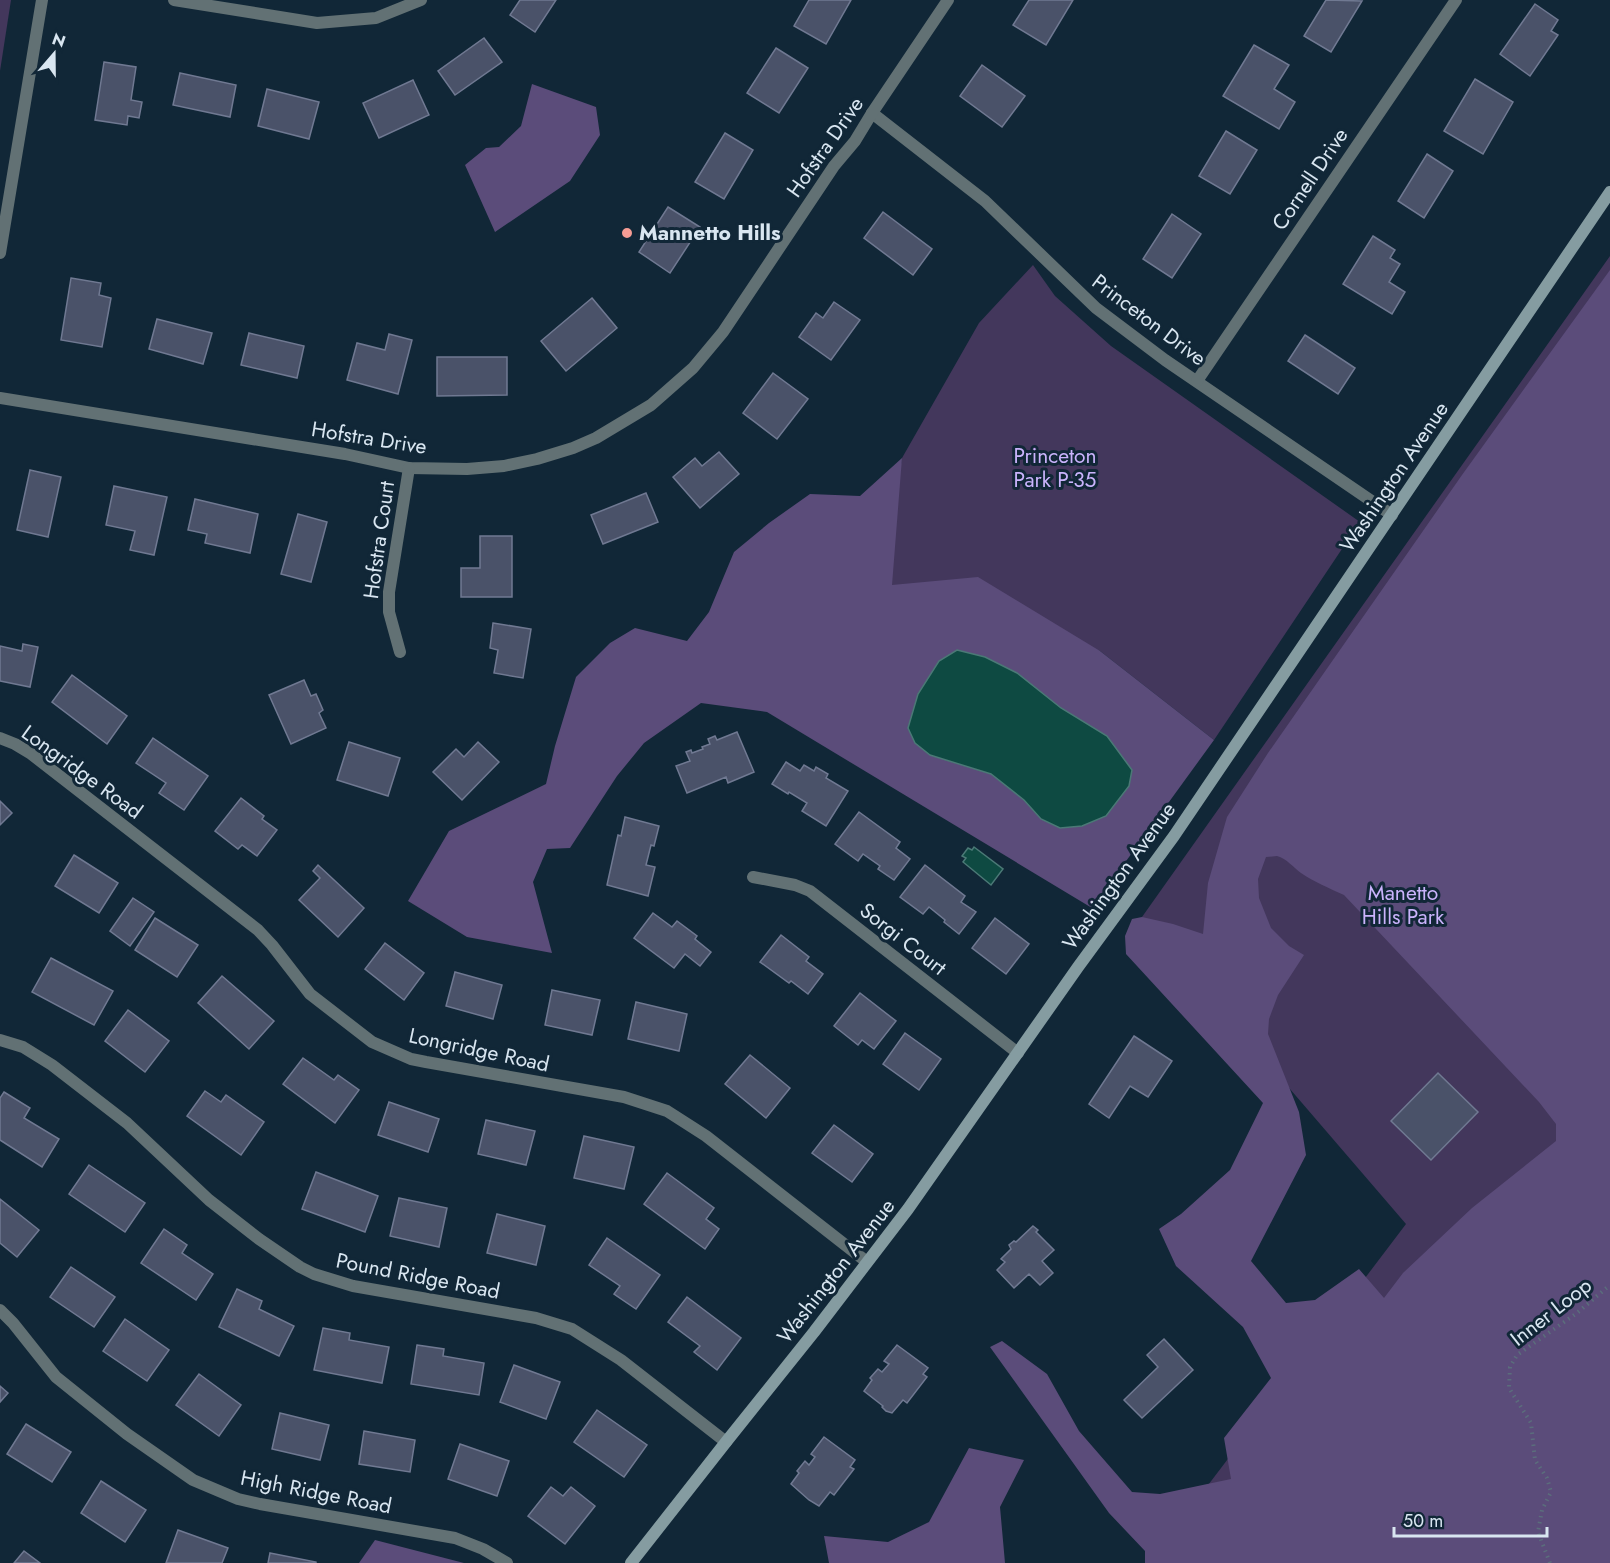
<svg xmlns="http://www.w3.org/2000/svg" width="1610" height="1563" viewBox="0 0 1610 1563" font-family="Jost,sans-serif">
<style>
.green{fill:#43375c}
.forest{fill:#5b4c7a;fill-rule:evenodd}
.water{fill:#0e4a42;stroke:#4b7976;stroke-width:1.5}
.building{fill:#4a5269;stroke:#707992;stroke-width:1.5}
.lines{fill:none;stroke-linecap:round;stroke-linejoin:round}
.path{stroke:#5b6d7c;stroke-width:4;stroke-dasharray:1.5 4.5;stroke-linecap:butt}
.street{stroke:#627174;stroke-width:12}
.secondary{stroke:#859ca1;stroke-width:12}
.poi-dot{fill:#f59c94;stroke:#112737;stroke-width:2}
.labels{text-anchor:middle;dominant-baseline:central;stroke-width:6;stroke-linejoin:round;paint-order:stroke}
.street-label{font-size:21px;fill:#d9e6f1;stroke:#112737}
.poi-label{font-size:21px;font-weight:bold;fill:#d9e6f1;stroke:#112737;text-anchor:start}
.park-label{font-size:21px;fill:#cab3fc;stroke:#112737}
</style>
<rect width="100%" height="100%" fill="#112737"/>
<g class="green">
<path d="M0 0H11L0 71Z"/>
<path d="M1610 256V1563H1149L1406 1224 1142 917Z"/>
<path d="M1033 265 1055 296 1111 346 1360 522 1214 740 1100 651 878 608 902 458 979 323Z"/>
</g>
<g class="forest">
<path d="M532 84 596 107 600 135 570 181 495 232 465 165 486 148 499 147 521 126Z"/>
<path d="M1610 270V1563H1145V1551L1109 1513 990 1347 1002 1341 1047 1374 1079 1431 1132 1492 1160 1494 1231 1479 1224 1438 1271 1378 1243 1327 1176 1266 1159 1229 1181 1214 1230 1170 1263 1103 1126 954 1125 936 1132 919 1142 917 1173 924 1203 934 1208 883 1227 817 1268 753 1462 475ZM1277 856C1287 859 1293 867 1301 873 1314 882 1329 888 1344 895L1539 1102 1556 1124V1141L1472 1208 1403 1273 1384 1298 1359 1269 1315 1300 1286 1303 1251 1261 1306 1155 1299 1112 1268 1034 1269 1019 1278 995 1304 955 1289 946 1271 928 1259 898 1258 879 1266 857Z"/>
<path d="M902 458 892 585 978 577 1100 651 1214 740 1092 908 767 712 701 703 644 743 617 776 570 848 547 849 533 882 552 953 467 937 408 901 449 831 546 784 555 746 576 677 610 643 635 628 687 641 709 612 734 552 769 523 810 494 860 496ZM1061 708 1107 736 1041 819 1024 800 991 774 930 755Z"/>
<path d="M969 1448 1024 1460 1000 1507 1005 1563H829L824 1536 888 1542 929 1522Z"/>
<path d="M375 1540 464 1563H359Z"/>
</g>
<g class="water">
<path d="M957 650 985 657 1017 673 1061 708 1107 736 1132 770 1129 786 1106 816 1082 826 1060 828 1041 819 1024 800 991 774 930 755 915 743 908 728 918 694 939 661Z"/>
<path d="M974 847 1003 869 991 885 963 862 966 858 962 856 968 848 972 850Z"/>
</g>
<g class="building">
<path d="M520 0H556L535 32 510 15Z"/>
<path d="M809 0H851L826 44 794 26Z"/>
<path d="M1029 0H1073L1046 45 1013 25Z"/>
<path d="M1326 0 1362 1 1331 52 1304 36Z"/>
<path d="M1535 4 1558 20 1551 31 1558 35 1530 76 1500 54Z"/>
<path d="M484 38 502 62 455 95 438 71Z"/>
<path d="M1254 45 1289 65 1274 89 1295 102 1279 129 1223 96Z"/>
<path d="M776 48 808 68 779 113 747 93Z"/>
<path d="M104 62 136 67 131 100 142 102 139 118 128 116 127 125 95 120Z"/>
<path d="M982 65 1025 96 1002 127 960 96Z"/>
<path d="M180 73 236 85 230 117 173 105Z"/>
<path d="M1475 79 1513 102 1483 154 1444 131Z"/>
<path d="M413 80 429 115 379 138 363 103Z"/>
<path d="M267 89 319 102 309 139 258 126Z"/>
<path d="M1226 131 1257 150 1230 194 1199 176Z"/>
<path d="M725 133 753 150 724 199 695 182Z"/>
<path d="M1427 154 1453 171 1424 218 1398 201Z"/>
<path d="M668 207 700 227 670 273 639 252Z"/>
<path d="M883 212 932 249 913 275 864 238Z"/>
<path d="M1172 214 1201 234 1172 278 1143 259Z"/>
<path d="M1373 236 1395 250 1390 258 1400 264 1389 282 1405 292 1392 314 1343 284Z"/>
<path d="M71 278 101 283 99 295 111 298 102 347 61 340Z"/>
<path d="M592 298 617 328 566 371 541 341Z"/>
<path d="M834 302 860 320 831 360 799 337 816 313 823 318Z"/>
<path d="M157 319 212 333 203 364 149 349Z"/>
<path d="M249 333 304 346 297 378 241 365Z"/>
<path d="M389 334 412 340 398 394 347 380 357 343 385 350Z"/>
<path d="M1305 335 1355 368 1338 394 1288 361Z"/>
<path d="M437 357H507V395L437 396Z"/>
<path d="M773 373 808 399 777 439 743 413Z"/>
<path d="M719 452 739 474 700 508 673 477 695 458 702 466Z"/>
<path d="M30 470 61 477 48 537 17 530Z"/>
<path d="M114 486 167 497 154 555 130 550 135 531 106 525Z"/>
<path d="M646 493 658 522 603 544 591 515Z"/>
<path d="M195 499 258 514 250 553 205 543 207 534 188 530Z"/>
<path d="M298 514 327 522 311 582 281 574Z"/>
<path d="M480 536H512V597H461V568H480Z"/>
<path d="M493 623 531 629 523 678 494 673 498 650 490 648Z"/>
<path d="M23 644 38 647 30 687 0 681V646L22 651Z"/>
<path d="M72 675 127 716 107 744 52 702Z"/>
<path d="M304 680 311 696 316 694 323 710 319 713 326 728 291 744 269 695Z"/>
<path d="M737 732 754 772 728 783 726 777 687 793 676 766 690 761 686 752 691 750 692 753 703 749 702 747 710 744 708 739 715 736 717 740Z"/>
<path d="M153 738 208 776 184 810 159 793 166 783 136 763Z"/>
<path d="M349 742 400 758 388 796 337 780Z"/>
<path d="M478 742 499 762 462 800 433 772 456 749 464 757Z"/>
<path d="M786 762 800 771 804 765 814 771 816 767 828 774 826 778 848 791 826 826 802 811 807 803 789 792 788 794 772 784Z"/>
<path d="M241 798 264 816 262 819 277 830 257 856 242 845 238 849 215 831Z"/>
<path d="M0 801 12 813 0 825Z"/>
<path d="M859 812 900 842 896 848 910 859 894 880 878 869 880 866 863 854 858 861 835 844Z"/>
<path d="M625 817 659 826 654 846 651 845 646 865 655 867 648 896 607 885 618 835 621 836Z"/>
<path d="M74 855 118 883 99 913 55 886Z"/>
<path d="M318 865 364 908 338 937 299 900 320 878 313 871Z"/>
<path d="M925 865 965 896 961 902 976 912 959 934 944 922 945 920 929 907 923 914 900 897Z"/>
<path d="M133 898 154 912 130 946 110 931Z"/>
<path d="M653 913 672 927 677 921 697 936 695 939 711 952 700 966 685 954 674 968 634 938Z"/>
<path d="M155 918 198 945 177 977 135 950Z"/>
<path d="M995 918 1029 944 1006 974 972 948Z"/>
<path d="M781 935 809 957 806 961 823 974 808 994 791 981 789 983 760 962Z"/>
<path d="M385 943 424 973 404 1000 365 969Z"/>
<path d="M51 958 113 991 94 1025 32 992Z"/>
<path d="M455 972 502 985 493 1019 446 1006Z"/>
<path d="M222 976 274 1021 249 1049 198 1003Z"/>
<path d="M552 990 600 1000 592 1035 545 1025Z"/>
<path d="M860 993 896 1021 874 1049 862 1040 858 1045 834 1026Z"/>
<path d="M636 1002 687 1014 679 1051 628 1039Z"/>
<path d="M128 1010 169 1041 145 1072 105 1041Z"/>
<path d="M905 1033 941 1059 919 1090 883 1064Z"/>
<path d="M1134 1036 1172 1061 1148 1097 1130 1086 1109 1118 1089 1104Z"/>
<path d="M750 1055 790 1088 766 1118 725 1084Z"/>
<path d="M303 1058 334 1080 338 1075 359 1090 335 1123 283 1084Z"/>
<path d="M1438 1073 1478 1112 1431 1160 1391 1121Z"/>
<path d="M205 1091 221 1102 226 1095 264 1122 241 1155 187 1116Z"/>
<path d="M4 1092 30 1108 24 1118 59 1139 42 1167 0 1140V1098Z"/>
<path d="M389 1102 439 1119 428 1152 378 1135Z"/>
<path d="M486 1120 535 1131 526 1165 478 1154Z"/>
<path d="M834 1125 873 1154 852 1182 812 1153Z"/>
<path d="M584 1136 634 1147 624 1189 574 1178Z"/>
<path d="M89 1165 145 1203 125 1232 69 1194Z"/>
<path d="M316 1172 378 1196 365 1232 302 1209Z"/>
<path d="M667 1173 714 1208 706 1219 719 1229 705 1249 644 1204Z"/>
<path d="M399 1198 447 1208 439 1247 390 1236Z"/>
<path d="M0 1199 39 1230 17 1257 0 1243Z"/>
<path d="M497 1214 545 1226 536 1265 487 1253Z"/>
<path d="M1033 1226 1038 1230 1036 1232 1054 1250 1042 1261 1053 1273 1040 1285 1029 1274 1014 1288 997 1270 1005 1262 1001 1259 1011 1249 1009 1245 1014 1241 1016 1242Z"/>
<path d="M164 1229 187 1245 182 1253 213 1274 196 1300 141 1263Z"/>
<path d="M607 1238 660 1275 636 1309 614 1294 620 1286 589 1265Z"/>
<path d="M71 1267 115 1297 94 1327 50 1297Z"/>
<path d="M237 1289 262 1301 259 1309 294 1326 279 1356 219 1327Z"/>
<path d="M687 1297 741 1338 717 1370 694 1352 700 1346 668 1322Z"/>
<path d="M125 1319 169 1350 147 1381 103 1351Z"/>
<path d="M323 1328 350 1333 349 1340 389 1347 382 1383 314 1370Z"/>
<path d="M1164 1339 1193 1370 1142 1418 1124 1400 1158 1367 1147 1355Z"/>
<path d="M417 1345 444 1349 443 1356 484 1363 479 1395 411 1384Z"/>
<path d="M897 1345 928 1368 923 1374 927 1377 907 1403 903 1400 892 1413 886 1411 882 1407 883 1406 864 1391 872 1380 870 1378 878 1369 882 1372 889 1364 884 1361Z"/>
<path d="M514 1365 560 1382 546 1419 500 1402Z"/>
<path d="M199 1374 241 1405 219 1436 176 1405Z"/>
<path d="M0 1386 8 1393 0 1402Z"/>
<path d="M597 1410 647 1445 624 1477 574 1442Z"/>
<path d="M280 1413 329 1425 320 1460 272 1449Z"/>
<path d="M26 1424 71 1452 52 1482 7 1454Z"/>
<path d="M364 1431 415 1440 410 1472 359 1464Z"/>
<path d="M824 1437 855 1460 850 1467 854 1469 834 1495 830 1492 819 1506 809 1500 791 1484 799 1473 797 1471 805 1461 809 1465 815 1457 811 1454Z"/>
<path d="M460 1444 509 1461 497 1496 448 1479Z"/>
<path d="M101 1481 146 1510 125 1542 81 1513Z"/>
<path d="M551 1487 563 1496 571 1487 595 1506 565 1544 528 1516Z"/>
<path d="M178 1530 228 1548 222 1563H166Z"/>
<path d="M24 1551 40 1563H14Z"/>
<path d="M270 1553 316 1562V1563H268Z"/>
</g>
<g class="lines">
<path class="path" d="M1550 1563 1538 1532 1542 1510 1551 1492 1547 1478 1535 1460 1531 1423 1509 1388 1510 1367 1517 1355 1577 1313 1610 1285"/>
<g class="street">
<path d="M174 0 317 23 376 18 421 0"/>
<path d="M872 113 985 201 1096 308 1165 360 1392 515"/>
<path d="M0 253 42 0"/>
<path d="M1197 381 1456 0"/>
<path d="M0 398 345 454 409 468 467 469 504 466 537 459 573 448 596 438 651 405 693 368 723 332 834 166 855 141 872 113 948 0"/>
<path d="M400 652 389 612V592L409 468"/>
<path d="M0 738 15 744 30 753 258 930 272 945 310 994 372 1042 411 1059 426 1062 624 1097 667 1111 706 1136 867 1262"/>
<path d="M753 877 795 885 810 891 1018 1053"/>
<path d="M0 1040 23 1047 52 1065 127 1123 209 1200 259 1239 300 1267 314 1274 353 1286 536 1318 572 1329 621 1360 726 1442"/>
<path d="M0 1310 13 1323 56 1377 127 1434 193 1480 238 1499 260 1504 455 1538 483 1549 507 1563"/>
</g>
<path class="secondary" d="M631 1563 726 1442 814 1332 908 1209 1078 967 1174 836 1610 192"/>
</g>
<circle class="poi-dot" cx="627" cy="233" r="6"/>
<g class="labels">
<g class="street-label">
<text transform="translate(825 147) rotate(-55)">Hofstra Drive</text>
<text transform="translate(1310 179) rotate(-56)">Cornell Drive</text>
<text transform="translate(1149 320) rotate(37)">Princeton Drive</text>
<text transform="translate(369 438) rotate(9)">Hofstra Drive</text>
<text transform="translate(1394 477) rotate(-56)">Washington Avenue</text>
<text transform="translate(379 540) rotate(-82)">Hofstra Court</text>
<text transform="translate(82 772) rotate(36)">Longridge Road</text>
<text transform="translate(1119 876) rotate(-54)">Washington Avenue</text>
<text transform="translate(903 939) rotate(38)">Sorgi Court</text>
<text transform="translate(479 1050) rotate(12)">Longridge Road</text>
<text transform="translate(836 1271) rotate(-52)">Washington Avenue</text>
<text transform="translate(418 1276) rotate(11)">Pound Ridge Road</text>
<text transform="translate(1551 1312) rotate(-38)">Inner Loop</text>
<text transform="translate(316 1492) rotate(11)">High Ridge Road</text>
</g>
<g class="poi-label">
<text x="639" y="233">Mannetto Hills</text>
</g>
<g class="park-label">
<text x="1055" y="456">Princeton<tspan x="1055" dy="24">Park P-35</tspan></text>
<text x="1403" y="893">Manetto<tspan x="1403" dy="24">Hills Park</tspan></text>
</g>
</g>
<g transform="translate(54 54) rotate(20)" stroke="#112737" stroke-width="4.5" paint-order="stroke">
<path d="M0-4.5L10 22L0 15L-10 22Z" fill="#d9e6f1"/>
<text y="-9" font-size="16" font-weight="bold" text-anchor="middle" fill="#d9e6f1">N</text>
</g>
<path d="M1394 1527v9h153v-9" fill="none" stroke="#d9e6f1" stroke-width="3"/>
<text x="1403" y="1527" font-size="18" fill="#d9e6f1" stroke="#112737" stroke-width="4.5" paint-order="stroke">50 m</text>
</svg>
